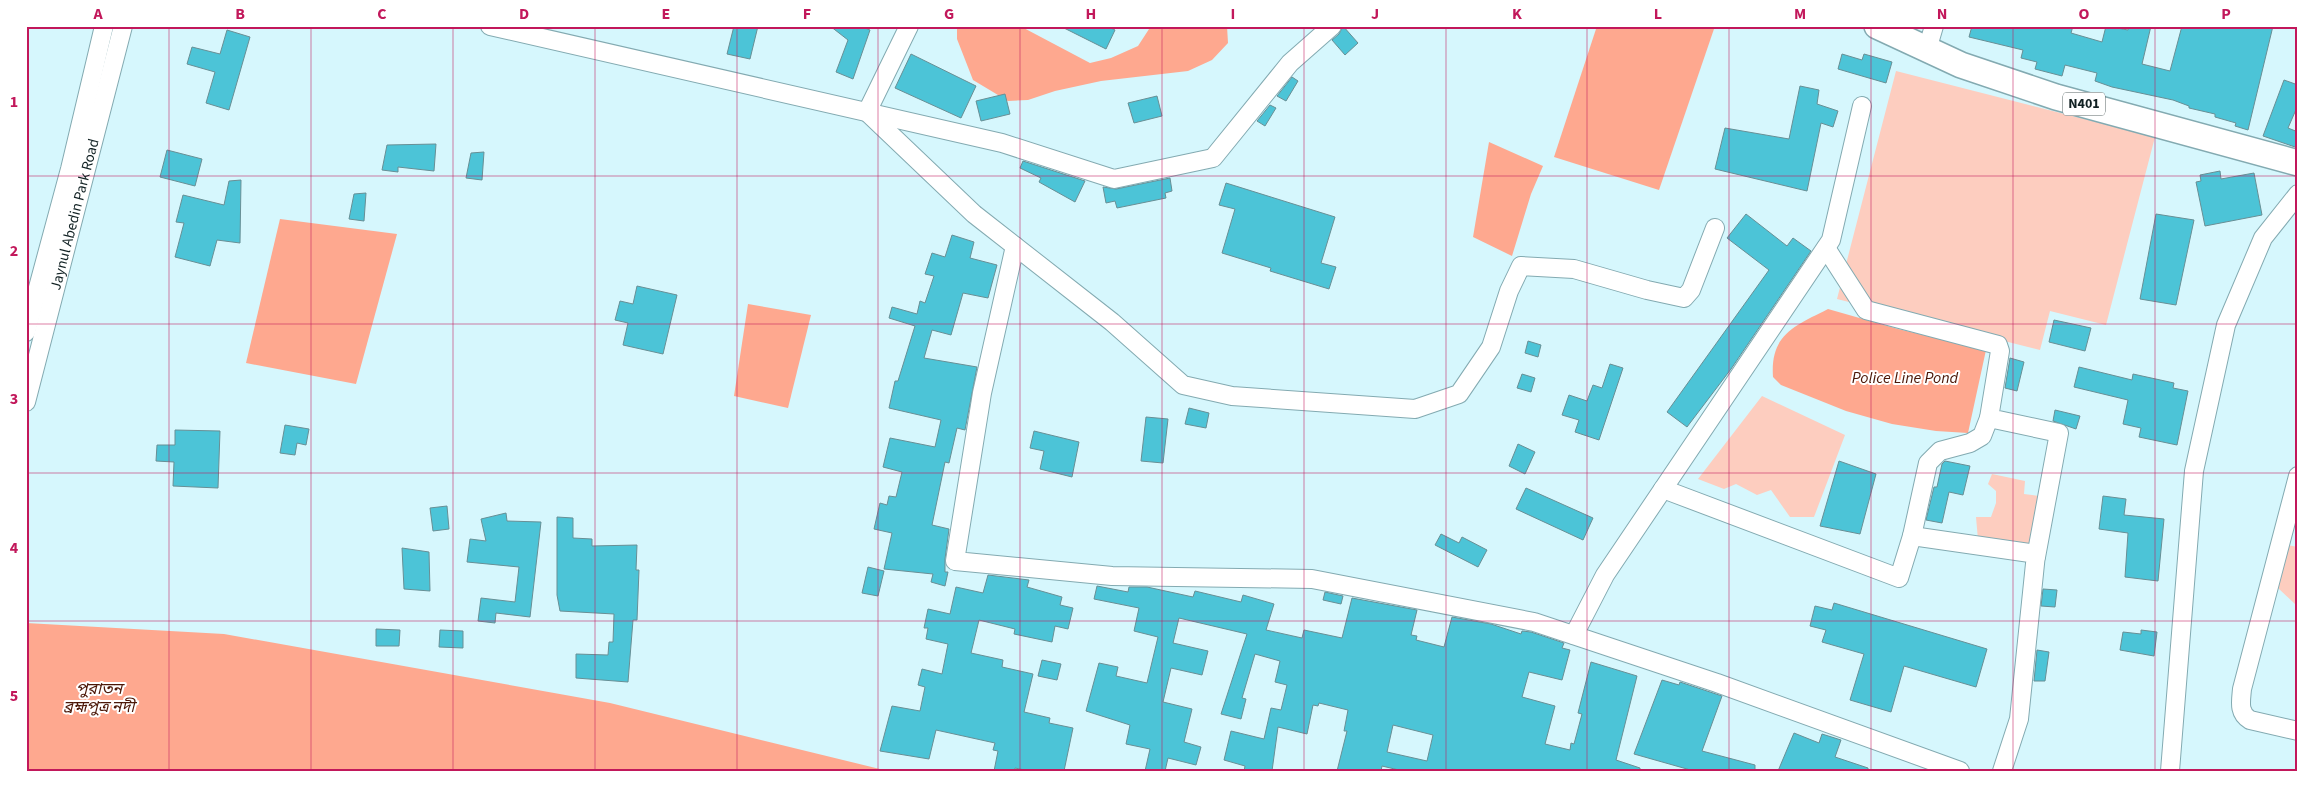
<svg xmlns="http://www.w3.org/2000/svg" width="2324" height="797" viewBox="0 0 2324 797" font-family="'Source Sans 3','Noto Sans Bengali',sans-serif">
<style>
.green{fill:#fdcdbf}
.water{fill:#fea88f}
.building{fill:#4cc4d7;stroke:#688f95;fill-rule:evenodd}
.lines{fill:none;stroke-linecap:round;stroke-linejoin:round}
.minor-casing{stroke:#83aab1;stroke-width:20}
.highway-casing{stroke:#83aab1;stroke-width:28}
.minor{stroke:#fff;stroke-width:18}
.highway{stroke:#fff;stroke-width:25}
.grid{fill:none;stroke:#c2185b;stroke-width:1;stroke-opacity:0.55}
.labels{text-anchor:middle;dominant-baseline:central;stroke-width:4;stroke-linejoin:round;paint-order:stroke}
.shield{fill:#fff;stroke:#586465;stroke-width:1}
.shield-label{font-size:14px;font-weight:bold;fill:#112123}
.street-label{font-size:15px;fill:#112123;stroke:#fff}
.water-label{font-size:16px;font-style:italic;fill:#4b1707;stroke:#fff}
.neatline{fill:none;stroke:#c2185b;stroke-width:2}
.grid-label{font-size:16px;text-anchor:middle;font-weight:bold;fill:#c2185b}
</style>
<rect width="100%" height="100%" fill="#d6f7fd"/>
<g class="green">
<path d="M1896 71 2155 137 2106 325 2050 311 2040 350 1837 299Z"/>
<path d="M1762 396 1845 435 1814 517H1790L1771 490 1757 495 1736 484 1724 489 1698 479Z"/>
<path d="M1992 474 2025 481 2024 494 2039 496 2028 548 1978 540 1976 517H1991L1996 503V491L1988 484Z"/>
<path d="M2287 545 2298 547V652L2295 604 2278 588Z"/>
</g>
<g class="water">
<path d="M957 26H1020L1090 63 1111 58 1138 46 1151 26H1227L1228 43 1212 60 1188 71 1101 81 1055 91 1028 100 1008 101 973 80 957 39Z"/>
<path d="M1597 26H1715L1659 190 1554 157Z"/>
<path d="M1489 142 1543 166 1531 194 1512 256 1473 237Z"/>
<path d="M280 219 397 234 356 384 246 363Z"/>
<path d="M748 304 811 315 788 408 734 396Z"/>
<path d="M1828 309 1898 329 1986 350 1968 433 1936 431 1892 424 1846 411 1781 385 1773 377C1770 334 1795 326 1828 309Z"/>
<path d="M26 623 224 634 610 703 888 771H26Z"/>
</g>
<g class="building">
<path d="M734 26H758L750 59 727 54Z"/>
<path d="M830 26H860L870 30 853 79 836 72 848 40Z"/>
<path d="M1060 26H1107L1115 30 1106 49Z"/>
<path d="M1343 26 1358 43 1345 55 1332 40 1339 34Z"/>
<path d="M1972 26H2073L2071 33 2102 42 2106 26 2128 30 2129 26H2151L2142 64 2170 71 2182 26H2273L2248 130 2235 126 2236 123 2215 117V114L2189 108V106L2173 100 2112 87 2095 81 2097 73 2065 65 2062 76 2035 69 2037 62 2021 58 2023 50 1969 37Z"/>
<path d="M227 30 250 37 229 110 206 103 215 72 187 64 192 47 220 54Z"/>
<path d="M911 54 976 86 961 118 895 88Z"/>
<path d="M1842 54 1862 60 1864 54 1892 62 1886 83 1838 69Z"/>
<path d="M1292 77 1298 81 1286 101 1277 96Z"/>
<path d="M2284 80 2298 85V105L2288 128 2298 132V148L2263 136Z"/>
<path d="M1800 86 1819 90 1817 104 1838 111 1833 127 1821 123 1807 191 1715 169 1725 128 1789 139Z"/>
<path d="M1005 94 1010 114 981 121 976 101Z"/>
<path d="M1157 96 1162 116 1134 123 1128 103Z"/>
<path d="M1270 105 1276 108 1265 126 1257 121Z"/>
<path d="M436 144 434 171 398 167V172L382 170 387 145Z"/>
<path d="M167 150 202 159 195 186 160 177Z"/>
<path d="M484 152 482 180 466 178 471 153Z"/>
<path d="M1023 161 1085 181 1075 202 1039 182 1041 178 1020 168Z"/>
<path d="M2220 171 2221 179 2254 173 2262 215 2205 226 2196 182 2201 181 2200 175Z"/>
<path d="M1170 178 1172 191 1165 193 1166 198 1117 208 1115 201 1106 203 1103 187 1116 189Z"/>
<path d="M241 180 240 243 217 240 210 266 175 257 184 223 176 222 183 195 224 205 229 181Z"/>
<path d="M1226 183 1335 217 1321 263 1336 267 1329 289 1270 271 1271 268 1222 253 1235 209 1219 205Z"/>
<path d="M366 193 364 221 349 219 354 194Z"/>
<path d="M1746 214 1787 246 1793 238 1811 251 1731 369 1687 427 1667 412 1769 270 1727 238Z"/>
<path d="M2156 214 2194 220 2176 305 2140 299Z"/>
<path d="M952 235 974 242 970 258 997 265 988 298 963 293 951 335 932 330 924 358 977 367 965 430 957 428 949 463 945 462 932 525 949 529 945 559V572H948L945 586 931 582 933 574 884 569 892 533 874 529 880 503 887 505 889 496 896 497 902 472 883 467 890 438 935 447 941 420 889 408 895 381H898L915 326 889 318 892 307 917 314 920 301 925 303 934 276 925 274 932 253 945 257Z"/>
<path d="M637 286 677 295 663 354 623 345 628 323 615 320 620 301 633 304Z"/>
<path d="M2054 320 2091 328 2085 351 2049 342Z"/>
<path d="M1528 341 1541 345 1538 357 1525 353Z"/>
<path d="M2010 358 2024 362 2017 391 2005 388Z"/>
<path d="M1610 364 1623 368 1599 440 1575 432 1579 420 1562 415 1569 395 1587 401 1593 385 1602 388Z"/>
<path d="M2079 367 2132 380 2133 374 2174 383 2173 388 2188 391 2177 445 2139 437 2141 428 2123 424 2128 400 2074 387Z"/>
<path d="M1522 374 1535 378 1531 392 1517 388Z"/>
<path d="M1189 408 1209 413 1206 428 1185 424Z"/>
<path d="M2055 410 2080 416 2076 429 2053 421Z"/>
<path d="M1146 417 1168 419 1163 463 1141 461Z"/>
<path d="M285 425 309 429 306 445 297 443 295 455 280 453Z"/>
<path d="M175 430 220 431 218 488 173 486 174 462 156 461 157 445H175Z"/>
<path d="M1034 431 1079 442 1072 477 1040 469 1044 451 1030 448Z"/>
<path d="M1518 444 1535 452 1525 474 1509 466Z"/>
<path d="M1839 461 1876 474 1860 534 1820 526Z"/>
<path d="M1945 461 1970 466 1963 495 1949 492 1942 523 1926 520 1934 487H1937L1942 464Z"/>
<path d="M1526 488 1593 518 1583 540 1516 509Z"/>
<path d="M2103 496 2126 499 2124 515 2164 519 2158 581 2125 577 2128 533 2099 529Z"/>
<path d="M447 506 449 529 433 531 430 508Z"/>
<path d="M506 513 507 521 541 522 530 617 496 613 495 623 478 621 481 598 515 602 519 567 467 562 470 539 486 541 481 519Z"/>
<path d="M557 517 573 518V538L592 539V546L637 545 636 570H639L637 620H633L628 682 576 678V654L608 655 609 642H613L614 614 560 611 557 595Z"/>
<path d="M1441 534 1459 543 1462 537 1487 550 1478 567 1435 545Z"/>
<path d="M402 548 429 552 430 591 404 589Z"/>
<path d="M868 567 884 571 878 596 862 593Z"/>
<path d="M988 575 1029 580 1027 587 1062 597 1060 605 1073 608 1068 629 1055 626 1052 642 1014 634 1015 629 979 620 971 653 1003 660 1002 667 1033 674 1024 712 1050 718 1049 723 1073 728 1064 771H1029L1015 768V771H994L998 751 993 750 995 743 936 730 929 759 880 751 892 706 920 711 925 687 918 685 922 669 942 674 948 644 926 639 928 628H924L928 609 950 614 956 587 983 593Z"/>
<path d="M1097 586 1128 592 1129 587H1147L1193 597 1195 591 1241 602 1243 595 1274 604 1266 630 1302 638 1304 630 1342 638 1352 598 1417 610 1411 635 1417 636 1416 640 1444 647 1452 617 1491 624 1521 634 1522 631 1531 632 1564 643 1562 648 1570 650 1562 680 1529 672 1522 697 1555 706 1545 744 1570 750 1571 743 1574 744 1582 714 1578 713 1591 662 1637 676 1616 760 1640 768V771H1403L1382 766 1381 771H1337L1347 731H1344L1348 710 1319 703 1318 706 1313 705 1307 734 1278 727 1272 771H1244L1245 766 1224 760 1231 731 1264 739 1271 708 1281 710 1287 685 1275 682 1280 661 1255 654 1242 698 1246 699 1241 719 1221 714 1247 634 1179 618 1173 643 1208 651 1202 675 1171 668 1163 702 1192 709 1184 742 1201 747 1196 765 1168 758 1165 771H1145L1150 749 1126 744 1130 725 1086 711 1099 663 1118 667 1116 676 1147 683 1158 637 1134 631 1139 608 1094 599ZM1393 725 1433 735 1427 761 1387 752Z"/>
<path d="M2043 589 2057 590 2055 607 2041 606Z"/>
<path d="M1325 592 1343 596 1341 604 1323 600Z"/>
<path d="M1834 603 1987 649 1976 687 1904 666 1891 712 1850 700 1864 654 1822 642 1826 630 1810 626 1815 606 1832 610Z"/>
<path d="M376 629 400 630 399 646H376Z"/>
<path d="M440 630 463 631V648L439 647Z"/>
<path d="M2141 630 2157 632 2154 656 2120 650 2123 632 2141 634Z"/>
<path d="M2037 650 2049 652 2045 681H2034Z"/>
<path d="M1042 660 1061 664 1057 680 1038 676Z"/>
<path d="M1662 680 1679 685 1680 682 1722 696 1702 751 1755 765V771H1694L1634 754Z"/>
<path d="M1794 733 1819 743 1822 734 1841 740 1835 757 1868 768V771H1778Z"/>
</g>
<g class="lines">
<g class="minor-casing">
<g id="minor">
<path d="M490 26 1002 143 1114 179 1213 158 1290 63 1332 26"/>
<path d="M909 26 867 112 974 214 1112 322 1183 385 1232 396 1415 409 1459 394 1491 347 1509 291 1521 266 1574 269 1647 290 1684 298 1691 290 1715 228"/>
<path d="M1927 50 1934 26"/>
<path d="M1015 246 982 393 955 561 1112 576 1312 579 1534 622 1717 683 1960 771"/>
<path d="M1826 248 1866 310 1998 345 2000 351 1989 418 2059 433 2036 557"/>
<path d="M26 332 70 169 104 26"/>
<path id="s1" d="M26 402 123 26"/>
<path d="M2298 476 2242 689C2241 701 2238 713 2250 720L2298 731"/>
<path d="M1663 489 1899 578 1912 536 2036 554 2019 719 2002 771"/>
<path d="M1912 536 1928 463 1940 451 1970 443 1982 436 1989 418"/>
<path d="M1574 635 1605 575 1831 240 1862 106"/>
<path d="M2170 771 2194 471 2226 325 2263 238 2298 194"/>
</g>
</g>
<g class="highway-casing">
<path id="highway" d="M1877 26 1961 65 2056 97 2298 163"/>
</g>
<use href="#minor" class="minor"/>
<use href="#highway" class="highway"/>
</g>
<path class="grid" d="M169 26V771M311 26V771M453 26V771M595 26V771M737 26V771M878 26V771M1020 26V771M1162 26V771M1304 26V771M1446 26V771M1587 26V771M1729 26V771M1871 26V771M2013 26V771M2155 26V771M26 176H2298M26 324H2298M26 473H2298M26 621H2298"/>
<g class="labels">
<rect class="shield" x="2063" y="92.5" width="42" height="23" rx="4"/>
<g class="shield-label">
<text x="2084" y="104">N401</text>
</g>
<g class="street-label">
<text stroke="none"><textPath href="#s1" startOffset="194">Jaynul Abedin Park Road</textPath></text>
</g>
<g class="water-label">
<text x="1905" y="378">Police Line Pond</text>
<text x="99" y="689">পুরাতন<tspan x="99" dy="18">ব্রহ্মপুত্র নদী</tspan></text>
</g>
</g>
<rect width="2324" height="797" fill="none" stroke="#ffffff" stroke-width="55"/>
<rect x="28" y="28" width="2268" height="742" class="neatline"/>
<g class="grid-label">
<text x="98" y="19">A</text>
<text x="240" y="19">B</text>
<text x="382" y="19">C</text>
<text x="524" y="19">D</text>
<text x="666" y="19">E</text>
<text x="807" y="19">F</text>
<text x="949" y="19">G</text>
<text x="1091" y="19">H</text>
<text x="1233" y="19">I</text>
<text x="1375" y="19">J</text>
<text x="1517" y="19">K</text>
<text x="1658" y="19">L</text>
<text x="1800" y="19">M</text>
<text x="1942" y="19">N</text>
<text x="2084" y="19">O</text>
<text x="2226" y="19">P</text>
<text x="14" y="107">1</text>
<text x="14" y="256">2</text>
<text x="14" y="404">3</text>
<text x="14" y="553">4</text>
<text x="14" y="701">5</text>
</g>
</svg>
